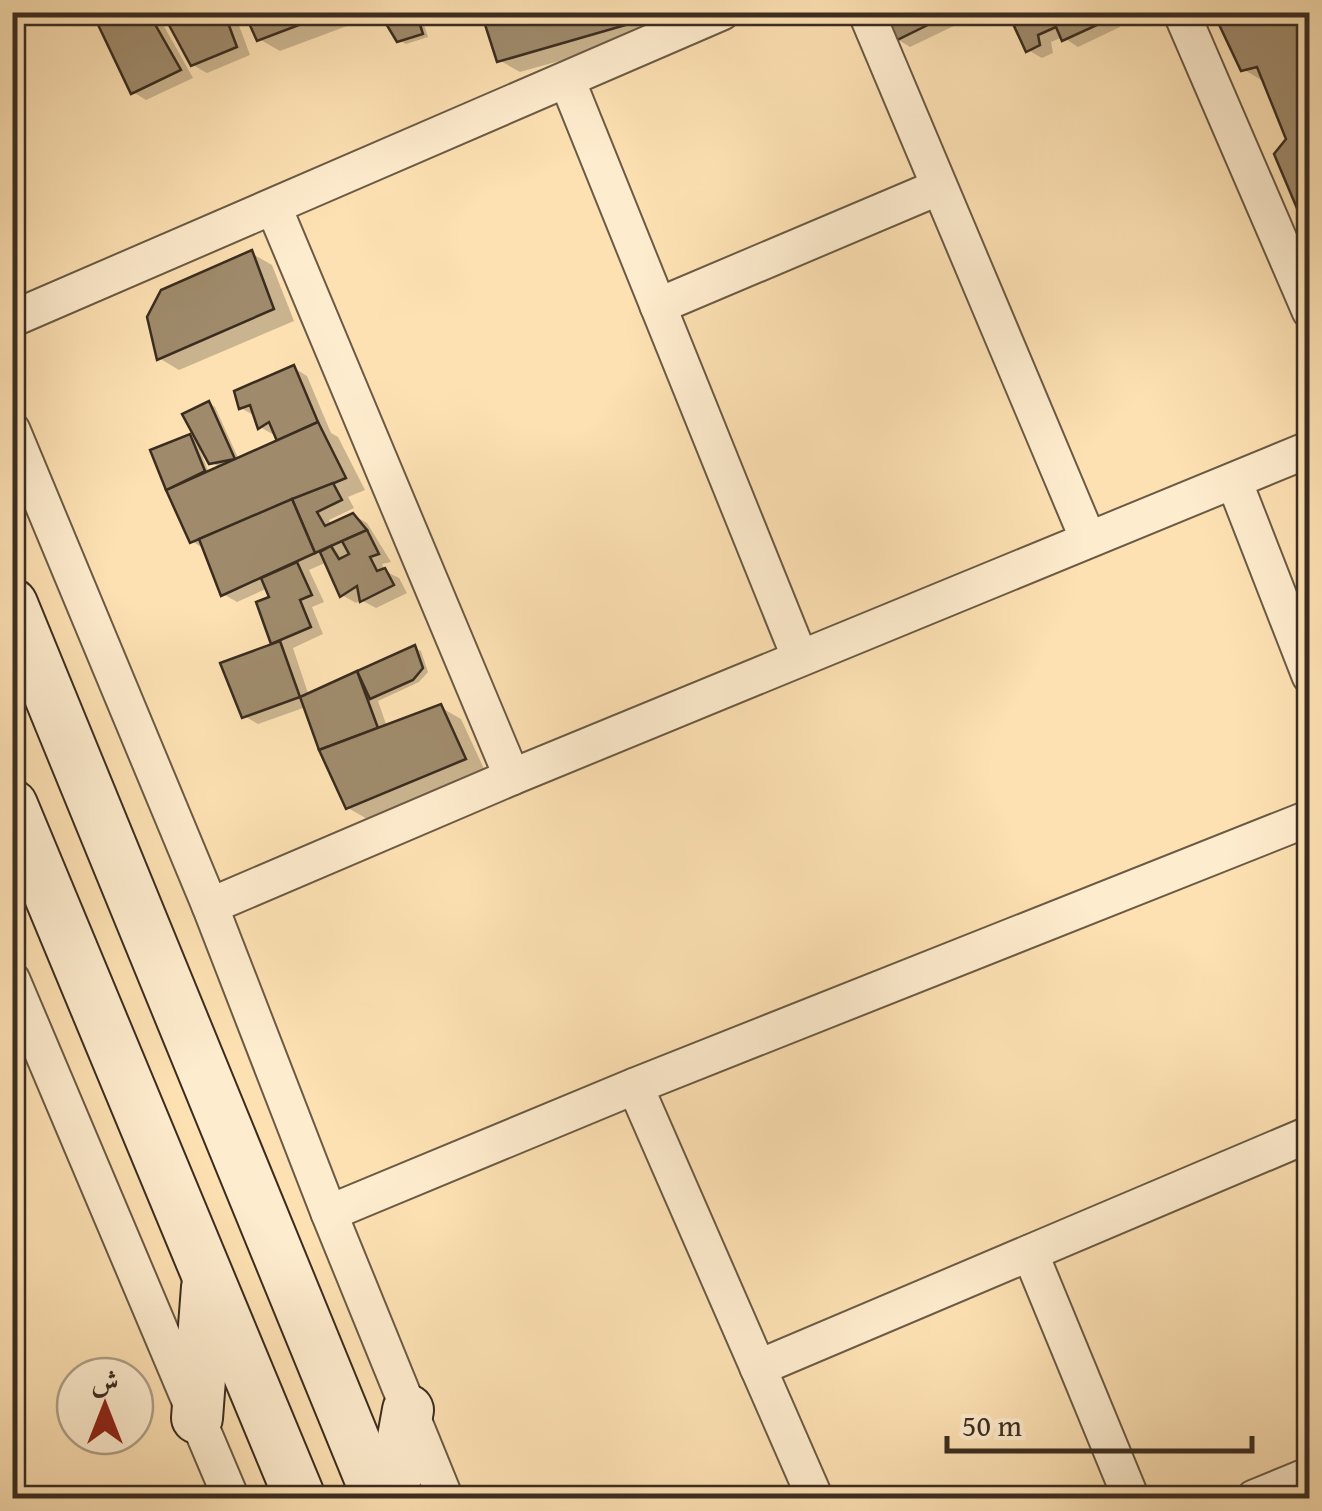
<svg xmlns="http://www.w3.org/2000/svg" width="1322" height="1511" viewBox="0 0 1322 1511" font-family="'Gentium Book Plus',Amiri,serif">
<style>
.shadow{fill:#0003;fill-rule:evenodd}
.building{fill:#9f8b6c;stroke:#3a2d20;stroke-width:2.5}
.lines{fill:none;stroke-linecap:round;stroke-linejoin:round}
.street-casing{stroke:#6b5a45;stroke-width:39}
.secondary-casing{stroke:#3a2d20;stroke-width:54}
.street{stroke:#feecce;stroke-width:35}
.secondary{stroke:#feecce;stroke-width:50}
</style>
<rect width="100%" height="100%" fill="#fde1b3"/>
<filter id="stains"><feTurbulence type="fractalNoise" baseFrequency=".002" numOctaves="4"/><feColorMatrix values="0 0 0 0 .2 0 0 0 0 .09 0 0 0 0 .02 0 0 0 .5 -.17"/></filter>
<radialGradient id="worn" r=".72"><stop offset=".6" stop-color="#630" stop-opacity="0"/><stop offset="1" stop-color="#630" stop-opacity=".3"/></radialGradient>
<g class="shadow">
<path d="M95 12H156L193 78 146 100 133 92Z"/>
<path d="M164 12H234L250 55 207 73 193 65Z"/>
<path d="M246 12H420L428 37 406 44 399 40 382 13 280 51 259 39Z"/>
<path d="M484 12H643L655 34 520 72 499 60Z"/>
<path d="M897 12H948L956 25 910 47 897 39Z"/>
<path d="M1020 12H1113L1120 27 1078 47 1063 37 1051 42 1053 53 1042 58 1028 50 1025 24Z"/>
<path d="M1209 12H1310L1289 140 1266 83 1243 69 1222 23Z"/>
<path d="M251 253 272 265 294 321 179 370 159 358Z"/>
<path d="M294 368 307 376 331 433 338 437 365 490 348 497 354 508 329 520 332 526 353 515 367 523 391 562 382 564 385 571 399 578 407 593 376 608 361 600 356 603 342 595 327 562 309 570 324 602 312 607 323 634 293 648 309 696 415 648 421 651 428 672 419 682 378 701 387 727 440 707 461 719 485 771 369 820 348 808 306 707 258 724 244 716 274 646 259 604 272 598 268 588 237 602 223 594 204 549 192 541 153 452 190 437 200 442 209 403 215 407 239 460 280 442 277 433 274 435 260 427 255 416 241 408ZM203 448 211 462 221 468 209 473 200 450Z"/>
</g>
<g class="building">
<path d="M92 12H148L181 70 131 94Z"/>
<path d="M162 12H224L237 47 191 66Z"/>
<path d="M244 12H333L257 41Z"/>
<path d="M379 12H416L423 34 397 42Z"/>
<path d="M481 12H630L636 22 497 62Z"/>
<path d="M893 12H942L944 17 895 41 883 18Z"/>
<path d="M1018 12H1104L1108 20 1062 41 1056 27 1038 35 1040 45 1026 52 1014 26 1022 22Z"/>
<path d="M1206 12H1310V239L1274 154 1286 139 1257 67 1241 71 1215 16 1209 19Z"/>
<path d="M252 250 274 309 157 360 147 317 161 290Z"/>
<path d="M294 365 318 422 277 441 269 422 258 429 250 405 239 409 234 391Z"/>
<path d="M209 401 235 459 209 464 182 414Z"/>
<path d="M318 422 346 478 190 543 166 490Z"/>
<path d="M190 434 205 471 166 490 150 450Z"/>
<path d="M333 483 342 500 317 512 325 526 353 513 367 530 315 553 292 499Z"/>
<path d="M292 499 315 553 221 596 199 539Z"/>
<path d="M367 530 379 554 370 557 377 571 385 568 394 585 360 602 357 586 340 597 320 552 331 546 339 559 349 554 342 541Z"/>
<path d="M297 562 312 595 300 600 311 627 271 644 256 602 269 597 261 578Z"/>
<path d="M280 641 300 697 242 718 220 663Z"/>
<path d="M415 645 423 668 413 680 370 699 357 671Z"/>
<path d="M357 671 378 728 319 750 300 697Z"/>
<path d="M441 704 466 759 346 809 319 750Z"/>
</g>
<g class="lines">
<g class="street-casing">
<g id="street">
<path d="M866 12 1088 539"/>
<path d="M1181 12 1310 311"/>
<path d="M567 80 800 658"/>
<path d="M274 208 512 777"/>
<path d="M658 306 939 187"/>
<path d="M12 319 722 12"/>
<path d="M12 430 210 906 329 1213 445 1498"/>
<path d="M1234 481 1310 676"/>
<path d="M210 906 512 777 1310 449"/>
<path d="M12 980 231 1498"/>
<path d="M635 1086 815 1498"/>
<path d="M329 1213 635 1086 1310 818"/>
<path d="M1030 1253 1131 1498"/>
<path d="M758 1368 1310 1134"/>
<path d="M1254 1498 1310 1475"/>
</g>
</g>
<g class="secondary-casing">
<g id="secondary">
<path d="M12 604 378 1498"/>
<path d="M12 805 300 1498"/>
<path d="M197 1418 207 1287"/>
<path d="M392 1498 408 1410"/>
</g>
</g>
<use href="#street" class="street"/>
<use href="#secondary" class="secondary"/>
</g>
<rect width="1322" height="1511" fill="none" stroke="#fde1b3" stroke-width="50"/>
<rect x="15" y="15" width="1292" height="1481" fill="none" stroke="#3a2d20" stroke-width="5"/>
<rect x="25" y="25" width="1272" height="1461" fill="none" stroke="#3a2d20" stroke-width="2.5"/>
<g transform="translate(105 1406)"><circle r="48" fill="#feecce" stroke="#b0a088" stroke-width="2.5"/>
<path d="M0-8L18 38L0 25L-18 38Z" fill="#8f2418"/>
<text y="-15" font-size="28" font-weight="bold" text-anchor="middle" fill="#3a2d20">ش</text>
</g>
<path d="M947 1436v15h305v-15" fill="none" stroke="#3a2d20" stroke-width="5"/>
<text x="962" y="1436" font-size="30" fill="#3a2d20" stroke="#feecce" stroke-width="8" paint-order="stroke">50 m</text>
<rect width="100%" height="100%" filter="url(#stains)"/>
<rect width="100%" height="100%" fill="url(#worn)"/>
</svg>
